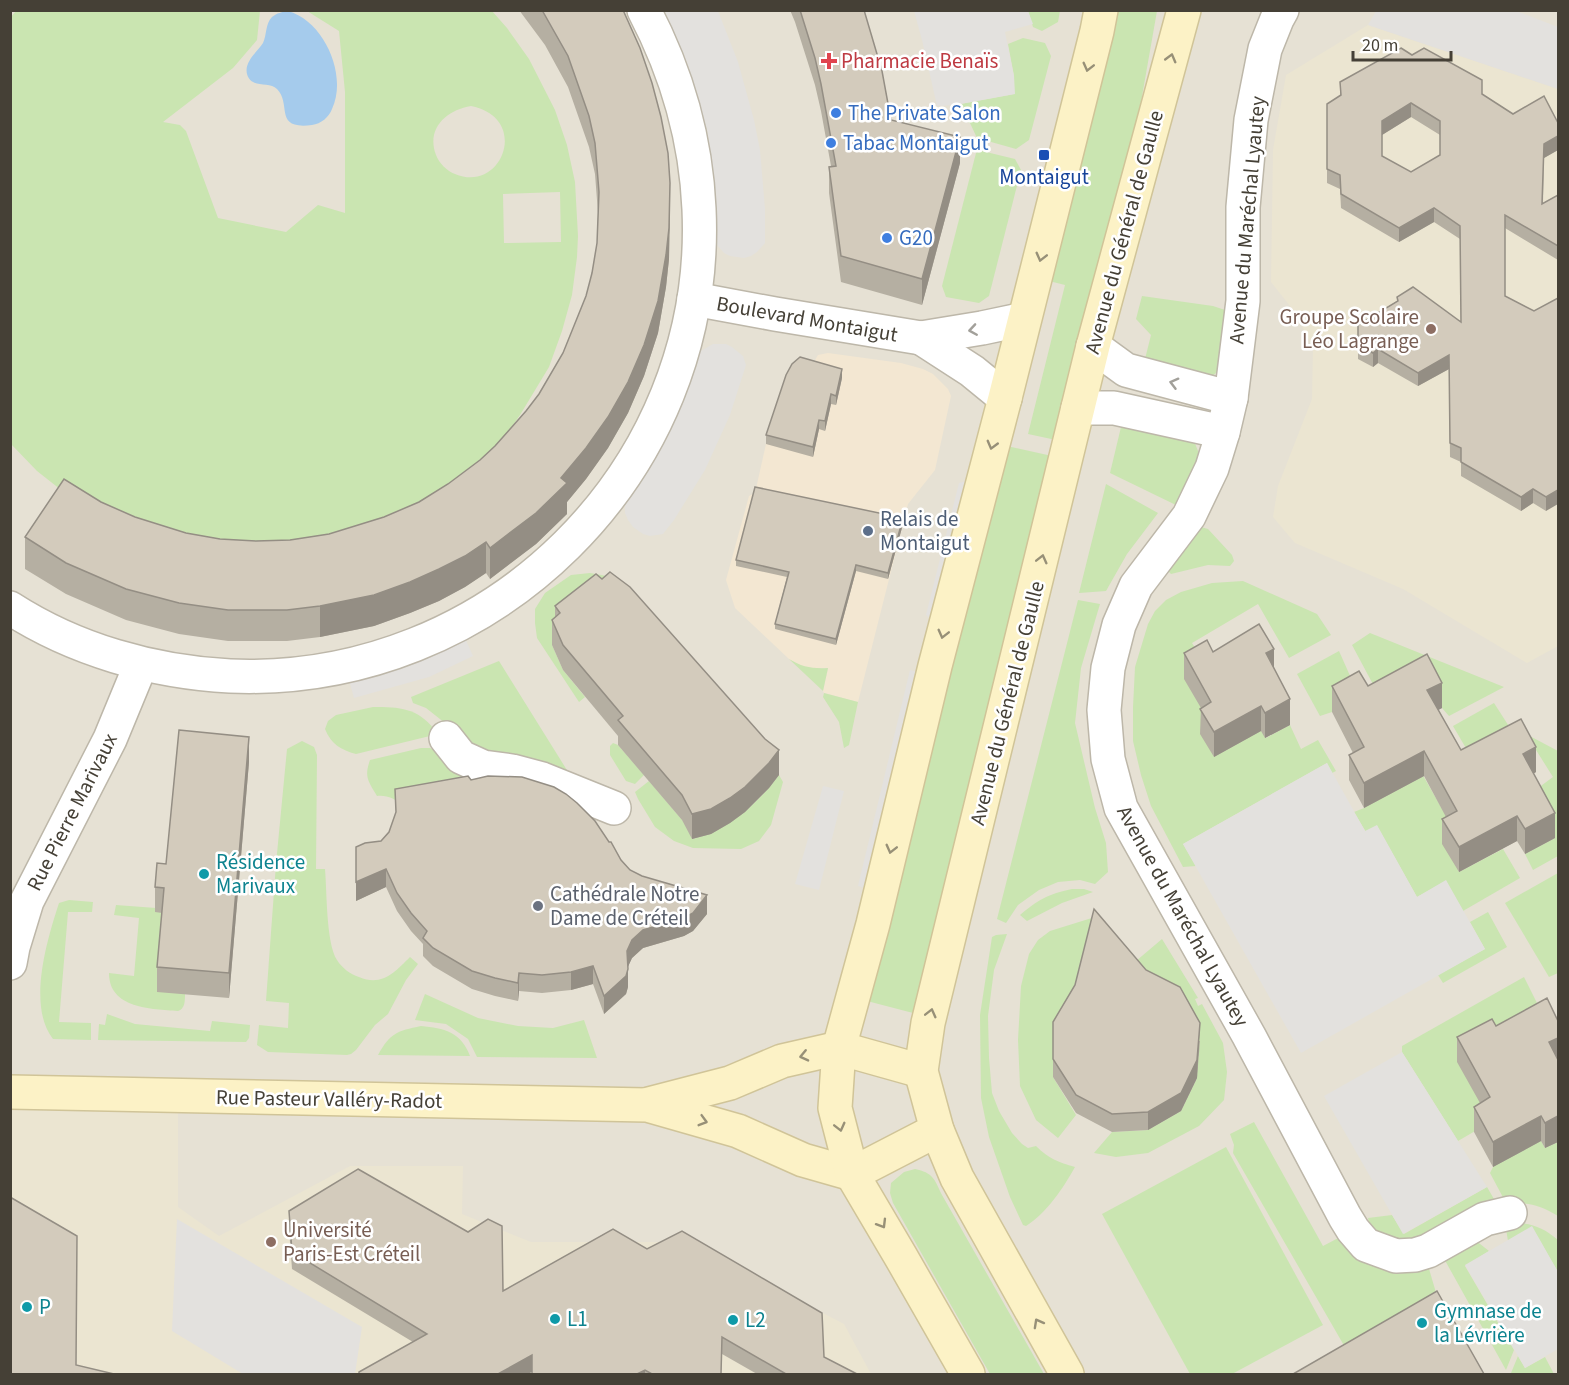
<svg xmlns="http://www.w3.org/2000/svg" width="1569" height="1385" viewBox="0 0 1569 1385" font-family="'Source Sans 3',sans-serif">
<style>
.residential{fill:#e6e1d4}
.commercial{fill:#f3e7d2}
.education{fill:#ebe5d1}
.green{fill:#cae5b1;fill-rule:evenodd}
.parking{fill:#e3e1de}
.water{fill:#a5cbec}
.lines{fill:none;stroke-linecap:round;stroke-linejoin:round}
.street-casing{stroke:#bdb7a9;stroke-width:36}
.secondary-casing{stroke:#d0c498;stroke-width:36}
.street{stroke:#fff;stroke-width:33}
.secondary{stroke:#fcf2c6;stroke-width:33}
.wall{fill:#b5afa2;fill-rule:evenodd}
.shaded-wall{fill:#948e84}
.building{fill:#d3cbbc;stroke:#948e84;stroke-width:1.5;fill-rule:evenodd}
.oneway{stroke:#979077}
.oneway2{stroke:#a2a09a}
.health-dot{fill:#e0444e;stroke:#fff;stroke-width:2}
.shop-dot{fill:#3f7fe0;stroke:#fff;stroke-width:2}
.transit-dot{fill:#1a4fb4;stroke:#fff;stroke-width:2}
.education-dot{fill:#8d6e63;stroke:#fff;stroke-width:2}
.service-dot{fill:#5c6f8a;stroke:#fff;stroke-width:2}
.culture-dot{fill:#0f9aa8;stroke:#fff;stroke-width:2}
.worship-dot{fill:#6b7280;stroke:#fff;stroke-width:2}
.labels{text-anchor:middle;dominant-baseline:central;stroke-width:5;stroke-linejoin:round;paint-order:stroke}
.health-label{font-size:21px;fill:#be3a42;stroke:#fff;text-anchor:start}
.shop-label{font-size:21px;fill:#366cbe;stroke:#fff;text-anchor:start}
.transit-label{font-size:21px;fill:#164399;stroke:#fff}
.street-label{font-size:21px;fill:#454036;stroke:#fff}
.education-label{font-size:21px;fill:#785e54;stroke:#fff;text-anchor:end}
.service-label{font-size:21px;fill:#4e5e75;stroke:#fff;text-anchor:start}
.culture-label{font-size:21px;fill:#0d838f;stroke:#fff;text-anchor:start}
.worship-label{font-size:21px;fill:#5b616d;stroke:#fff;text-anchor:start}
</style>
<rect width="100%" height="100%" fill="#f2efe6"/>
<rect class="residential" x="11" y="11" width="1547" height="1363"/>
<path class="commercial" d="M828 353 901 363 923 369 933 374 948 389 951 396 935 470 908 504 858 702 824 693 823 691 828 668H810L800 666 789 659 735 608 726 580 749 496 755 493 766 444 786 384 810 369 818 355Z"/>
<g class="education">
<path d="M1368 25 1558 89V646L1527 663 1403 589 1295 543 1273 517 1278 486 1312 399 1313 347 1294 311 1271 282 1273 150 1286 75Z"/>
<path d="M11 1109 178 1111V1207L219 1236 350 1166H463L462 1214 531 1242H687L844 1324 871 1374H11Z"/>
</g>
<g class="green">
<path d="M17 10 260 11 257 40 233 68 163 122 180 125 186 131 218 218 286 232 318 205 345 213V92L339 31 307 11H492L507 28 529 59 555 110 567 145 575 182 578 236 577 257 572 295 562 331 549 367 520 415 509 431 484 459 409 516 247 555 70 497 37 471 11 444 10 18ZM471 106C531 118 502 194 455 174 447 171 439 163 436 155 426 129 446 110 471 106ZM560 192 561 242 504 243 503 194Z"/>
<path d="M1028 11H1060L1058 22 1042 31 1033 27Z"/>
<path d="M1115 11H1157L1141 102 1056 440 1028 434 1065 285 1049 281Z"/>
<path d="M1023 38 1045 43 1051 56 1029 140 1016 149 977 138 970 123 962 119 955 105 1014 94V76L1008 44Z"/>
<path d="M982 151 1015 159 1021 170 989 296 979 303 946 297 942 286 976 153Z"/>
<path d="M1142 296 1213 306 1228 311 1220 367 1215 374 1206 379 1143 367 1151 335 1136 319Z"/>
<path d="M1124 421 1194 441 1200 456 1178 506 1110 473 1121 427Z"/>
<path d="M1007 446 1052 456 913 1013 867 1001Z"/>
<path d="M1106 484 1158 513 1127 554 1106 591 1079 593Z"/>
<path d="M1201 527 1208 529 1232 555 1234 561 1230 566 1208 565 1171 574 1169 572V569Z"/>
<path d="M590 573 607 576 552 645 563 670 585 697 579 702 537 638 535 623V609L545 593 571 575Z"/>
<path d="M1243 581 1317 614 1331 635 1289 658 1258 604 1192 643 1207 666 1259 727 1266 738 1290 725 1301 749 1318 740 1336 771 1332 773 1327 763 1183 844 1196 866 1183 867 1151 806 1141 775 1133 741V707L1135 667 1148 624 1155 611 1166 600 1181 592 1212 583Z"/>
<path d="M1078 600 1100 604 1081 668 1075 723 1095 808 1106 843 1108 872 1095 884 1080 880 1058 882 1039 890 1018 905 1006 923 997 919Z"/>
<path d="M1370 633 1504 687 1449 716 1442 708 1427 680 1383 703 1352 645Z"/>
<path d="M1339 651 1359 696 1332 712 1320 716 1297 674Z"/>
<path d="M789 659C802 667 813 669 828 668L823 691Z"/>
<path d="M499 661 570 775 478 754 445 723 426 708 413 703 411 697Z"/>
<path d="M824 693 858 702 849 745 844 748 839 722 823 697Z"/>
<path d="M1494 703 1521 745 1477 767 1453 726Z"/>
<path d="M373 707C400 707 417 708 434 729L430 736 356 754C341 750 331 744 325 729L328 721 336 715Z"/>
<path d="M1526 734 1558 751V856L1533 870 1525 854 1555 838 1530 794 1553 777Z"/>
<path d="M302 741 314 747 317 755 316 869H325C327 891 326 943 337 960 342 968 350 974 359 977 382 987 395 972 410 957L418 964 406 980 388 1014 375 1025 356 1050 351 1054 347 1055 268 1052 257 1045 259 1025 288 1028 289 1003 266 1001 276 864 287 749Z"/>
<path d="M613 743 618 745 644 775 635 784 626 781 610 755V746Z"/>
<path d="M421 748H430L488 784 404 805C394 799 388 795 377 796 368 781 364 777 370 760Z"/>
<path d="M1421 772 1449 821 1459 872 1503 849 1520 878 1463 911 1446 881 1417 897 1377 826 1366 832 1354 812 1364 808Z"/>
<path d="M779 775 783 782 771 825 759 841 741 849 693 848 674 841 655 827 638 799 635 792 649 781 683 821 693 839C730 828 755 806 779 775Z"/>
<path d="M1558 873V973L1549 977 1505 903Z"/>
<path d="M1072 889H1084L1093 892 1062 903 1027 921 1020 915C1038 900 1048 894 1072 889Z"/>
<path d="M69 900 93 902 92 912H68L59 1022 91 1023V1040L53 1039C27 1006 47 940 59 903Z"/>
<path d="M116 905 156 908 164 913 185 994C185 1001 185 1009 178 1011 152 1009 109 1009 109 973L134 976 139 918 114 915Z"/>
<path d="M1488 912 1507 947 1443 983 1438 975 1485 949 1470 922Z"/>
<path d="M1095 917 1053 1077 1076 1115 1058 1138 1036 1120 1020 1086 1018 1040 1021 986 1029 954 1038 940 1050 931Z"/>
<path d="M1007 934 994 970 988 1016 989 1058 992 1093 999 1111 1012 1133 1022 1144 1028 1148 1036 1146C1049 1159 1058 1162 1075 1167 1064 1187 1046 1214 1026 1226L1023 1225 1010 1197 989 1137 981 1098 980 1015 992 937 996 935Z"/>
<path d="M1162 939 1198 998 1195 999 1198 1006 1202 1004 1223 1043 1227 1072 1224 1100 1199 1126 1148 1153 1116 1157 1094 1153 1112 1132 1148 1130 1181 1111 1197 1078 1129 967Z"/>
<path d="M1524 977 1547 1023 1494 1120 1458 1141 1402 1052V1046Z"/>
<path d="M425 994 478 1018 518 1026 553 1028 584 1020 597 1058 477 1057 468 1039 446 1024 415 1020Z"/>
<path d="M107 1014 135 1024 210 1031 212 1021 250 1025 249 1038 246 1042 98 1040 99 1024 105 1025Z"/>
<path d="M421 1026C444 1028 461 1032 470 1056L378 1055C390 1033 397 1031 421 1026Z"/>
<path d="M1254 1122 1323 1246 1344 1235 1427 1262 1437 1296 1346 1349 1233 1153 1234 1145 1230 1134Z"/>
<path d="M1535 1130 1545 1148 1558 1142V1216C1537 1204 1531 1203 1506 1203L1490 1173 1493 1167Z"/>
<path d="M1226 1147 1323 1325 1232 1374H1190L1102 1214Z"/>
<path d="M915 1169C933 1173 934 1178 942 1195L1044 1374H990L893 1203 890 1193 891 1183 904 1172Z"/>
<path d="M1487 1187 1498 1206 1407 1245 1372 1235 1368 1218 1392 1215 1404 1234Z"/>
<path d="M1509 1222C1530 1223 1542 1226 1558 1240V1272L1532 1227 1508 1241 1506 1229Z"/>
<path d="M1475 1240 1489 1251 1465 1266 1514 1350 1506 1370 1442 1255Z"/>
<path d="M1518 1356 1525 1368 1545 1357 1554 1374H1512L1511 1373Z"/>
</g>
<g class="parking">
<path d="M663 11H718L738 62 754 120 760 150 765 209V243L757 252 751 256 744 258 730 256 724 253 716 244 715 184 707 130 692 78 683 52Z"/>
<path d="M914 11H1028L1033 24 1005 32 1014 76 1015 94 955 105 937 106 922 40Z"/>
<path d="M1376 11H1516L1558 27V89L1368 25Z"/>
<path d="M713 344H726L732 347 743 356 746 365 730 415 705 470 674 520 663 534 650 536 643 534 633 527 628 520 625 513V504L648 470 674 422 684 397 699 352Z"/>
<path d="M970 480 934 622 926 615 959 483Z"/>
<path d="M465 638 473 656 429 677 354 698 349 680 398 667 423 657Z"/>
<path d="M910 670 920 673 868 889 858 886Z"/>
<path d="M1327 763 1365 831 1377 825 1417 897 1446 880 1485 949 1301 1053 1183 844Z"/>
<path d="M823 786 844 791 819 890 795 884Z"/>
<path d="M1402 1052 1487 1187 1403 1234 1324 1096Z"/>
<path d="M177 1219 362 1327 355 1374H243L172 1331Z"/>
<path d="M1532 1226 1558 1272V1349L1525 1368 1465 1265Z"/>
</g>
<path class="water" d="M288 11C324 21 348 75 332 109 329 117 321 124 312 125 273 130 292 104 277 89 269 81 251 89 247 74 244 62 257 52 263 43 267 35 265 24 272 17 277 13 282 12 288 11Z"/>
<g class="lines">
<g class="street-casing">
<g id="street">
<path d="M1282 10 1277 19 1265 49 1251 120 1243 207V301L1231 398 1223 432 1212 468 1189 516 1136 586 1119 625 1108 668 1104 710 1108 759 1121 808 1249 1036 1345 1217 1353 1230 1366 1245 1396 1256 1415 1255 1428 1251 1485 1219 1510 1213"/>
<path d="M694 299 775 314 921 338 982 328 1024 319"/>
<path d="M921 338 972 371 1005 398"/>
<path d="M1093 346 1126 370 1231 398"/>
<path d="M1078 408H1114L1223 432"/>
<path d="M10 608C75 650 153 672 230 676 490 687 711 472 699 209 696 139 677 73 644 10"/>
<path d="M446 738 461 757 483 767 512 771 542 779 614 808"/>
<path d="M10 963 13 947 27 901 110 739 141 664"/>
</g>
</g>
<g class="secondary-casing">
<g id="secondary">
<path d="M10 1092 647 1105 738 1131 803 1160 852 1174"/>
<path d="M649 1104 730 1083 782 1061 839 1048 921 1071"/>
<path d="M852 1174 937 1130"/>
<path d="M968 1374 901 1257 852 1174 835 1108 839 1048 873 924 935 666 1005 398 1097 31 1101 10"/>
<path d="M1067 1374 957 1178 937 1130 921 1071 928 1023 1093 346 1184 10"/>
</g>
</g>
<use href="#street" class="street"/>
<use href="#secondary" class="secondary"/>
</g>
<g class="wall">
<path d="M519 10H623L670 214 669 259 666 287 658 333 644 376 628 413 608 448 586 479 567 502V514L536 544 490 579 486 573 465 587 439 601 410 613 374 626 320 637 287 641H228L179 634 126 620 66 594 25 569V537L101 502 135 517 186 533 220 539 256 541 290 540 329 534 384 517 419 502 448 484 480 460 495 446 526 411 539 394 563 353 586 296 592 273 597 243 598 213 595 174 589 147 568 87 545 45Z"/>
<path d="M790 10H864L891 120 960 163 922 305 841 282 829 193V167L831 166 821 111 815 85 795 22Z"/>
<path d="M1340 82 1482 94 1513 114 1558 123V150L1544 158 1543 203 1558 195V260L1505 228V296L1534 311 1558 298 1546 511 1533 503 1521 511 1461 476V462L1450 457 1449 369 1418 386 1378 363 1373 367 1358 359V325L1397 301V297L1461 322 1460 239 1434 222 1399 242 1341 208 1340 189 1327 183V104L1340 96ZM1411 117 1440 135V155L1411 172 1382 156V135Z"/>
<path d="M842 378 836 405 831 404 825 431 819 429 813 457 766 444V435Z"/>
<path d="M903 524 888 579 856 571 836 645 775 629V624L787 577 736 566V560Z"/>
<path d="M555 606 779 775 769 788 745 812 730 823 711 834 692 839 682 820 618 745V736L563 670 552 645V620L555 618Z"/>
<path d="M1213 652 1274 668 1290 725 1265 738 1261 731 1214 757 1200 734 1201 708 1184 679V653Z"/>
<path d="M1332 686H1368L1442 708 1438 710 1461 750 1536 772 1533 774 1555 838 1525 854 1517 841 1459 872 1442 844V819L1446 817 1424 776 1364 808 1349 780V755L1353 753 1332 712Z"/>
<path d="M249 762 229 998 157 992V967L162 913 155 912V887L166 864Z"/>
<path d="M471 780 621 860 630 870 707 914 693 931 684 936 643 948 632 958 628 966V987L626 994 604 1014 593 984 571 990 542 993 519 991 518 1001 495 996 472 989 433 966 423 956V944L411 931 397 911 386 887 356 901 381 841 389 832 396 814 395 789Z"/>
<path d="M1558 1021V1142L1545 1148 1541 1141 1493 1167 1474 1132V1107L1480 1103 1457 1062V1037L1496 1026Z"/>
<path d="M1053 1022 1200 1041 1197 1078 1181 1111 1148 1130 1112 1132 1076 1113 1053 1077Z"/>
<path d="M289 1211 503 1291 824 1357 857 1374H757L722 1354 721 1374H532V1372L413 1342 292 1269 289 1229Z"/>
</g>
<g class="shaded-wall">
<path d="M1411 103V117L1382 135V121Z"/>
<path d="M1558 136V150L1544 158V144Z"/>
<path d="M960 137V163L922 305V279Z"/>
<path d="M670 183 669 259 666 287 658 333 644 376 628 413 608 448 586 479 567 502V514L536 544 490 579V548L561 478Z"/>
<path d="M1434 208V222L1399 242V228Z"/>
<path d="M1378 349V363L1373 367V353Z"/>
<path d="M1449 355V369L1418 386V373Z"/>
<path d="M842 369V378L836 405V396Z"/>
<path d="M831 394V404L825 431V421Z"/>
<path d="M819 420V429L813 457V447Z"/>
<path d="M1533 489V503L1521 511V497Z"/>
<path d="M1558 490V504L1546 511V497Z"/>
<path d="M903 518V524L888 579V573Z"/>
<path d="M486 542V573L465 587 439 601 410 613 374 626 320 637V606Z"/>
<path d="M856 565V571L836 645V639Z"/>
<path d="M1274 649V674L1266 653Z"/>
<path d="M1442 683V708L1427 716V690Z"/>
<path d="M1290 699V725L1265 738V713Z"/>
<path d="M1261 706V731L1214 757V732Z"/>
<path d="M249 737V762L229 998V973Z"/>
<path d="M1536 747V772L1523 780V754Z"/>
<path d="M779 750V775L769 788 745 812 730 823 711 834 692 839V814Z"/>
<path d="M1424 751V776L1364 808V783Z"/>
<path d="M1555 813V838L1525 854V829Z"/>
<path d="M1517 816V841L1459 872V847Z"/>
<path d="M386 869V887L356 901V882Z"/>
<path d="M707 895V914L693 931 684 936 643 948 632 958 627 969V951L632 940 643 930Z"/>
<path d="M593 966V984L571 990V972Z"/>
<path d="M628 969V987L626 994 604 1014V996Z"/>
<path d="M519 973V991L518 1001V983Z"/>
<path d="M1200 1023 1197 1078 1181 1111 1148 1130V1112Z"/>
<path d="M1558 1038V1063L1549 1042Z"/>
<path d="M1541 1116V1141L1493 1167V1142Z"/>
<path d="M1558 1116V1142L1545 1148V1123Z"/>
<path d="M532 1355V1372L528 1374H498Z"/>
<path d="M645 1370V1374H637Z"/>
</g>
<g class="building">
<path d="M542 10H623L640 48 652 83 661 117 668 153 670 183 669 228 666 255 658 301 644 345 628 382 608 417 586 448 561 478 567 483 536 513 490 548 486 542 465 556 439 569 410 582 374 595 320 606 287 610H228L179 603 126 589 66 563 25 537 64 479 101 502 135 517 186 533 220 539 256 541 290 540 329 534 384 517 419 502 448 484 480 460 495 446 526 411 539 394 563 353 586 296 592 273 597 243 599 192 595 143 589 116 568 56Z"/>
<path d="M800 10H864L882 71 891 120 960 137 922 279 841 256 829 167 836 166 821 84 815 58Z"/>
<path d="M1401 48 1412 55 1424 48 1482 80V94L1513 114 1544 96 1558 123V136L1544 144 1542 204 1558 195V246L1505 215V296L1534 311 1558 298V490L1546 497 1533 489 1521 497 1461 462V448L1450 443 1449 355 1418 373 1378 349 1373 353 1358 345V325L1398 301 1397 297 1413 287 1461 322 1460 226 1434 208 1399 228 1341 194 1340 175 1327 169V104L1341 95 1340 82ZM1411 103 1440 121V155L1411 172 1382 156V121Z"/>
<path d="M800 357 842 369 836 396 831 394 825 421 819 420 813 447 766 435 786 375 792 364Z"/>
<path d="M755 487 903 518 888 573 856 565 836 639 775 624 789 572 736 560Z"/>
<path d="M610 572 630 587 765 739 779 750 769 763 745 787 730 798 711 809 692 814 682 795 618 720 623 716 563 645 552 620 560 613 555 606 596 574 602 579Z"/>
<path d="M1259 624 1274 649 1266 653 1290 699 1265 713 1261 706 1214 732 1200 709 1211 702 1184 653 1207 640 1213 652Z"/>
<path d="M1427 654 1442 683 1427 690 1461 750 1521 719 1536 747 1523 754 1555 813 1525 829 1517 816 1459 847 1442 819 1457 811 1424 751 1364 783 1349 755 1364 747 1332 686 1359 671 1368 686Z"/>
<path d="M179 730 249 737 229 973 157 967 164 888 155 887 157 863 166 864Z"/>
<path d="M468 776 471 780 488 776 522 777 554 787 566 794 577 803 595 821 609 842H611L621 860 630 870 642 876 707 895 693 913 684 918 643 930 632 940 627 951 628 969 626 976 604 996 593 966 571 972 542 975 519 973 518 983 495 978 472 971 433 948 423 938 427 931 411 913 397 893 386 869 356 882V847L365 843 381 841 389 832 396 812 395 789Z"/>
<path d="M1094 909 1146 970 1180 987 1200 1023 1197 1060 1181 1093 1148 1112 1112 1114 1076 1095 1053 1059V1022L1075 985Z"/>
<path d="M1547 998 1558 1021V1038L1549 1042 1558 1060V1116L1545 1123 1541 1116 1493 1142 1474 1107 1490 1097 1457 1037 1492 1019 1496 1026Z"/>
<path d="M358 1169 468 1232 488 1219 502 1226 503 1291 613 1229 647 1249 682 1231 822 1313 824 1357 857 1374H786L722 1337 721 1374H652L645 1370 637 1374H532V1355L498 1374H359V1372L427 1334 292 1252 289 1211Z"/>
<path d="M10 1197 77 1236 76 1365 114 1374H10Z"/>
<path d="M1437 1291 1484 1374H1293Z"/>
</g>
<defs><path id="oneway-chevron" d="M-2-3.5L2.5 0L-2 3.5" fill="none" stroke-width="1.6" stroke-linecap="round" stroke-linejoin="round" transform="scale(1.5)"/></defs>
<g class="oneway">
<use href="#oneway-chevron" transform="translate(1171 58) rotate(-75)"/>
<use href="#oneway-chevron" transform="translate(1088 67) rotate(104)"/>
<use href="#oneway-chevron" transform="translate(1041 257) rotate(104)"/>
<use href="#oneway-chevron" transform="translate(992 445) rotate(105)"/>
<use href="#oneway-chevron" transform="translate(1042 559) rotate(-76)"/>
<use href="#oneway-chevron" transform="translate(943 634) rotate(104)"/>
<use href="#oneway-chevron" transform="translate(891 849) rotate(104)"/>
<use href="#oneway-chevron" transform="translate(931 1013) rotate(-76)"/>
<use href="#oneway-chevron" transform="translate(804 1056) rotate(167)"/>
<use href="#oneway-chevron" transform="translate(703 1121) rotate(16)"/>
<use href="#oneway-chevron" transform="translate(840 1127) rotate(76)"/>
<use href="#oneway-chevron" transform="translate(882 1224) rotate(59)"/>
<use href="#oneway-chevron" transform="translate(1038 1323) rotate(-119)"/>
</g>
<g class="oneway2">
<use href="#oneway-chevron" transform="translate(973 330) rotate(171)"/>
<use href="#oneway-chevron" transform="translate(1174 383) rotate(-165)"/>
</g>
<path class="health-dot" d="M826 52h6v6h6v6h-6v6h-6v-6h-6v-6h6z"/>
<g class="shop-dot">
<circle cx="836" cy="113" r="6"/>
<circle cx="831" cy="143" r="6"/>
<circle cx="887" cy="238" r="6"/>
</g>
<rect class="transit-dot" x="1038" y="149" width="12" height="12" rx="3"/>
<g class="education-dot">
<circle cx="1431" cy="329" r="6"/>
<circle cx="271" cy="1242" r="6"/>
</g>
<circle class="service-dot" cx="868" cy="531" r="6"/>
<g class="culture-dot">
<circle cx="204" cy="874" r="6"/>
<circle cx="27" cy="1307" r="6"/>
<circle cx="555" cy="1319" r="6"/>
<circle cx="733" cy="1320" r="6"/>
<circle cx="1422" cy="1323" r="6"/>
</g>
<circle class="worship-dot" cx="538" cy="906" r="6"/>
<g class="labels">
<g class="health-label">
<text x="841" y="61">Pharmacie Benaïs</text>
</g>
<g class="shop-label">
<text x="848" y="113">The Private Salon</text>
<text x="843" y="143">Tabac Montaigut</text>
<text x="899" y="238">G20</text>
</g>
<g class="transit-label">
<text x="1044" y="177">Montaigut</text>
</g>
<g class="street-label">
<text transform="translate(1247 220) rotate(-85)">Avenue du Maréchal Lyautey</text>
<text transform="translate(1124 232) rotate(-75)">Avenue du Général de Gaulle</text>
<text transform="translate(807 319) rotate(10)">Boulevard Montaigut</text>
<text transform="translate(1007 703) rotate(-76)">Avenue du Général de Gaulle</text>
<text transform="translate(72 812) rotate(-63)">Rue Pierre Marivaux</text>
<text transform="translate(1183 916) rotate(61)">Avenue du Maréchal Lyautey</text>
<text transform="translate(329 1099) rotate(1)">Rue Pasteur Valléry-Radot</text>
</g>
<g class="education-label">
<text x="1419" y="317">Groupe Scolaire<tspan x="1419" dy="24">Léo Lagrange</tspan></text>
<text x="283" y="1230" text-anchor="start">Université<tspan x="283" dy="24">Paris-Est Créteil</tspan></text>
</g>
<g class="service-label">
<text x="880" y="519">Relais de<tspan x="880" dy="24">Montaigut</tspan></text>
</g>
<g class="culture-label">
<text x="216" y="862">Résidence<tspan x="216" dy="24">Marivaux</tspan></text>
<text x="39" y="1307">P</text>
<text x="1434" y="1311">Gymnase de<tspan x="1434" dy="24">la Lévrière</tspan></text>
<text x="567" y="1319">L1</text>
<text x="745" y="1320">L2</text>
</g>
<g class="worship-label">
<text x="550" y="894">Cathédrale Notre<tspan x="550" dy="24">Dame de Créteil</tspan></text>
</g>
</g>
<rect width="1569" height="1385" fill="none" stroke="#454036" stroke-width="24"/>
<path d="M1353 51v9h98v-9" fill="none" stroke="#454036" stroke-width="3"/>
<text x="1362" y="51" font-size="18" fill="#454036" stroke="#ffffff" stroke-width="4.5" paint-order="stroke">20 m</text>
</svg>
